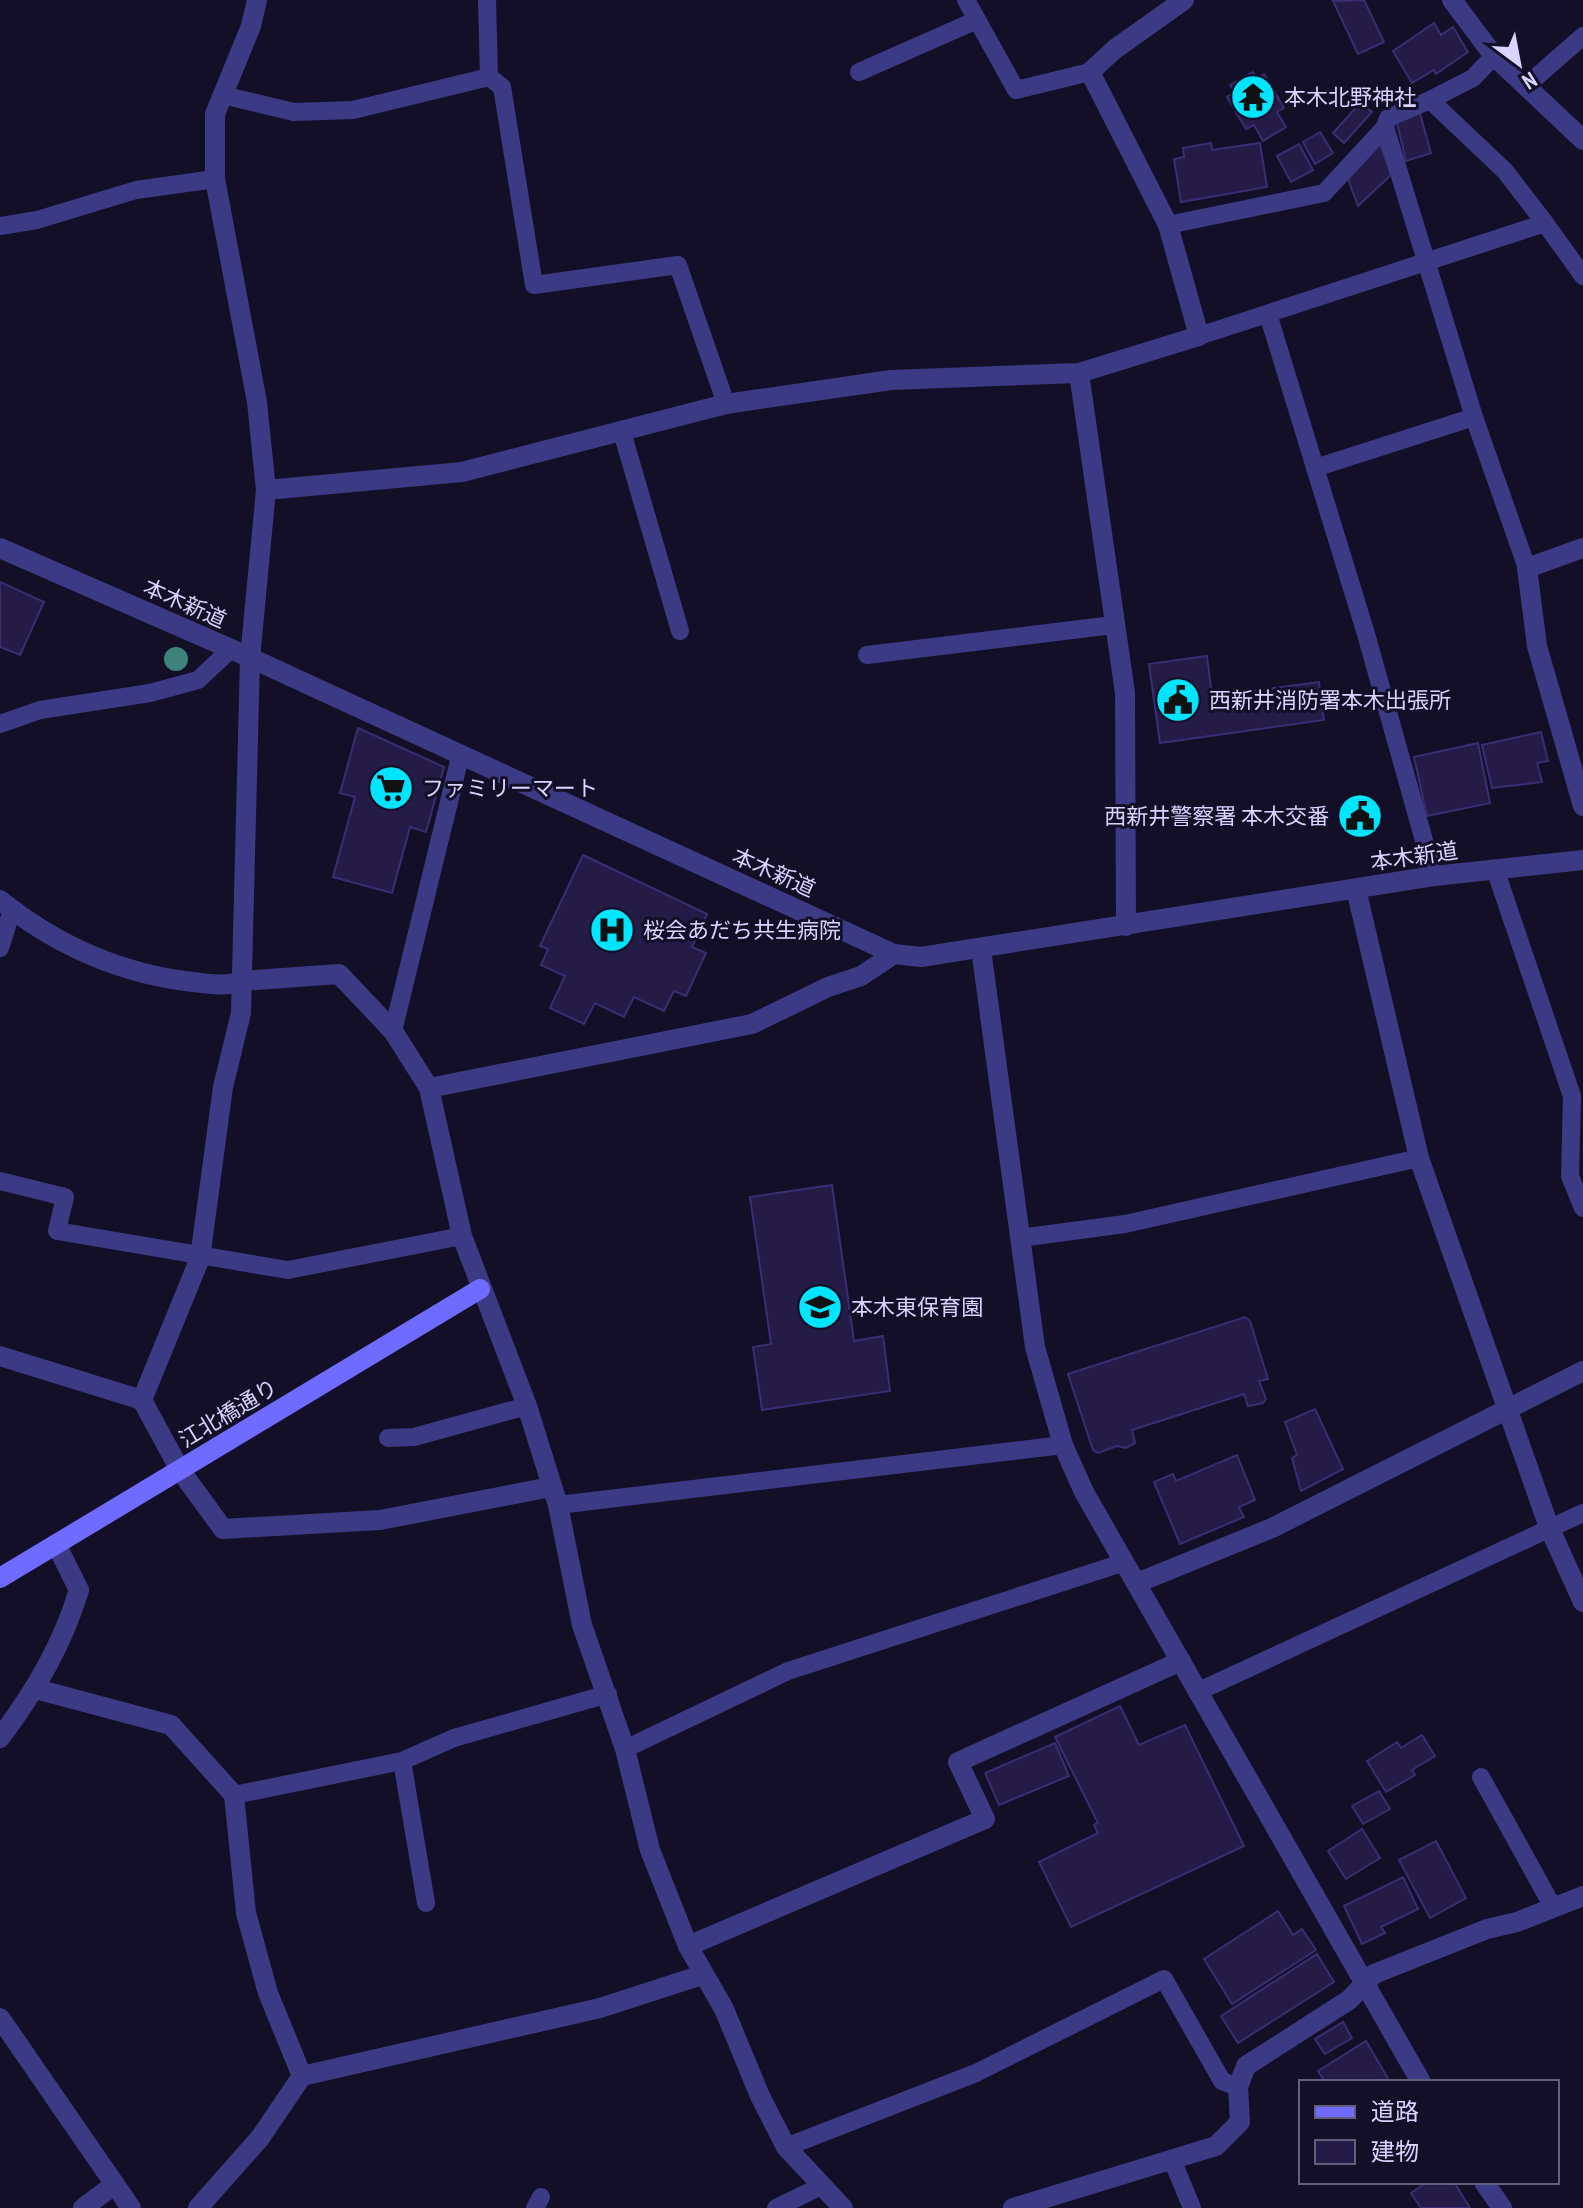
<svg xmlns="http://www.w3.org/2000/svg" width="1583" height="2208" viewBox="0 0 1583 2208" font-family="'PT Sans Narrow','Noto Sans JP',sans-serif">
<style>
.building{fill:#241b47;stroke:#3b2d73;stroke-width:2}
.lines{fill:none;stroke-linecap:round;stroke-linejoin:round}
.service{stroke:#3d3a85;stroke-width:18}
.minor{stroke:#3d3a85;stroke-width:20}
.tertiary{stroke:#3d3a85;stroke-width:20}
.secondary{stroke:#6f6bff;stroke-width:20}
.tree{fill:#3d827b}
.labels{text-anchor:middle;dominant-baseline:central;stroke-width:6;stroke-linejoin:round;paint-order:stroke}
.poi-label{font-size:22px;fill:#d9d4ff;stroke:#130f26;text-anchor:start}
.street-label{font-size:22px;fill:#d9d4ff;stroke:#130f26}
</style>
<rect width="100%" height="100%" fill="#130f26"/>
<g class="building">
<path d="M1364 0 1384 42 1358 54 1333 1Z"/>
<path d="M1434 23 1441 35 1453 27 1468 52 1436 74 1434 70 1412 83 1393 51Z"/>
<path d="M1253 72 1257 78 1264 74 1284 108 1277 112 1286 127 1263 141 1254 125 1246 129 1227 97 1235 92 1230 85Z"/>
<path d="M1360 103 1372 112 1344 143 1333 133Z"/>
<path d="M1419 110 1431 153 1406 161 1396 119Z"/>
<path d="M1320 132 1333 153 1315 164 1303 142Z"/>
<path d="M1211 143 1212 150 1260 143 1267 187 1181 202 1174 159 1184 157 1183 148Z"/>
<path d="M1299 144 1313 170 1291 182 1277 156Z"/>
<path d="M1380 144 1391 175 1358 206 1348 179Z"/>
<path d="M0 582 44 602 20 655 0 647Z"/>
<path d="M1207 656 1212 696 1319 682 1324 720 1160 743 1149 664Z"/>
<path d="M358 728 444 767 426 832 410 827 392 893 333 877 355 797 340 793Z"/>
<path d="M1541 732 1548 761 1537 763 1542 782 1492 788 1482 745Z"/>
<path d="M1478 743 1490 803 1427 816 1414 757Z"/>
<path d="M583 855 707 914 692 947 706 953 686 996 674 991 664 1011 634 997 624 1017 595 1003 584 1024 550 1008 565 976 541 965 548 949 540 946Z"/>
<path d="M832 1185 854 1341 883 1336 890 1391 762 1410 753 1347 771 1344 750 1197Z"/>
<path d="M1245 1317 1250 1321 1268 1379 1259 1381 1266 1399 1263 1403 1248 1406 1244 1394 1132 1430 1135 1443 1126 1448 1117 1446 1098 1453 1093 1450 1068 1374Z"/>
<path d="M1315 1409 1343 1469 1301 1491 1292 1458 1297 1455 1285 1422Z"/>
<path d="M1237 1455 1255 1500 1239 1507 1244 1517 1180 1544 1154 1482 1173 1474 1176 1481Z"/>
<path d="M1120 1706 1139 1745 1185 1725 1244 1846 1071 1927 1039 1862 1098 1833 1094 1825 1098 1823 1055 1737Z"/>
<path d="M1422 1735 1435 1756 1412 1770 1415 1775 1386 1792 1367 1761 1397 1742 1401 1748Z"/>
<path d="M1055 1743 1069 1776 999 1805 985 1773Z"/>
<path d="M1379 1791 1390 1809 1363 1824 1352 1806Z"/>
<path d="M1362 1829 1380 1858 1346 1879 1328 1851Z"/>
<path d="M1436 1841 1466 1898 1430 1918 1399 1860Z"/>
<path d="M1403 1877 1418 1909 1381 1927 1385 1933 1362 1944 1344 1906Z"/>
<path d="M1278 1911 1293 1935 1302 1929 1316 1950 1232 2004 1204 1959Z"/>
<path d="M1317 1954 1334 1982 1238 2043 1221 2016Z"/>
<path d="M1343 2022 1352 2038 1325 2054 1315 2039Z"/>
<path d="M1366 2041 1390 2082H1325L1318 2071Z"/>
<path d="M1428 2182H1454L1470 2208H1421L1411 2193Z"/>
</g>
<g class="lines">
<g class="service">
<path d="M487 0 489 77"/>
<path d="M966 0 1016 90 1090 72"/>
<path d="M859 72 977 20"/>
<path d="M489 77 502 87 534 285 678 265 726 404"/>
<path d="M1526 86 1583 36"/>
<path d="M223 95 294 112 353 110 489 77"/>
<path d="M1430 100 1473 78 1494 56"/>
<path d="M1385 127 1474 417 1527 568"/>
<path d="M1168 225 1324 193 1385 127 1388 118 1430 100 1505 171 1545 223"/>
<path d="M0 226 37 220 136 190 215 179"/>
<path d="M1268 314 1366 634 1434 876"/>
<path d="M1199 336 1545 223 1583 276"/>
<path d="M622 432 680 631"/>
<path d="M1315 468 1474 417"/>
<path d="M867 655 1113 625"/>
<path d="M0 724 40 710 150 693 198 680 231 649"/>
<path d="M1495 869 1572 1096 1570 1176 1583 1208"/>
<path d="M0 948 12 910"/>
<path d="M393 1031 460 757"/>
<path d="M0 1181 65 1197 57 1231 288 1270 462 1236"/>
<path d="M1020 1238 1125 1224 1419 1158"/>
<path d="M388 1438 414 1437 527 1406"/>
<path d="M558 1505 1063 1445"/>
<path d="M1197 1692 1583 1513"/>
<path d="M625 1749 788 1671 1125 1562"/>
<path d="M402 1761 426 1903"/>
<path d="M1481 1777 1553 1907"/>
<path d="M234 1795 402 1761 454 1738 608 1694"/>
<path d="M786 2147 976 2073 1164 1979 1222 2081 1238 2087"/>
<path d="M1173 2162 1192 2208"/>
<path d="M535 2208 541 2197"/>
<path d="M776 2208 819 2187"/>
</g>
<g class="minor">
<path d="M257 0 251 26 215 114V179L257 402 266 490 250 658 241 1013 223 1087 200 1258 142 1400 180 1470 223 1529 380 1520 551 1487"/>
<path d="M1452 0 1494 56 1583 140"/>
<path d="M1079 373 1125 693 1126 926"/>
<path d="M266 490 462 472 726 404 891 380 1079 373 1199 336 1168 225 1090 72 1115 49 1184 0"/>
<path d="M1583 548 1527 568 1537 646 1583 806"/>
<path d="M1356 889 1419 1158 1549 1527 1583 1602"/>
<path d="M0 900C56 945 122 974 193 982 211 984 225 987 242 981L339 974 393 1031 429 1088 462 1236 527 1406 558 1505 582 1625 625 1749 650 1850 688 1946 724 2009 760 2096 786 2147 843 2208"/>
<path d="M981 949 1035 1347 1063 1445 1084 1492 1421 2082"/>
<path d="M429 1088 752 1024 828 987 861 976 894 954"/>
<path d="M0 1356 142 1400"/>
<path d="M1137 1583 1272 1528 1583 1371"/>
<path d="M36 1689 171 1725 234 1795 246 1913 268 1993 302 2076"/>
<path d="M0 1738C35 1691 62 1646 79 1590L56 1544"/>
<path d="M688 1946 985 1819 958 1762 1181 1661"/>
<path d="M0 2018 131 2208"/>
<path d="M1484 2182 1502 2208"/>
<path d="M83 2208 114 2185"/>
<path d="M198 2208 260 2138 302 2076 600 2008 702 1975"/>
<path d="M1013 2208 1216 2146 1240 2122 1238 2087 1246 2066 1349 2000 1374 1974 1487 1929 1517 1922 1583 1896"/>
</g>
<path class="tertiary" d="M0 548 231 649 894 954 921 957 1434 876 1583 860"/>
<path class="secondary" d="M0 1578 480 1289"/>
</g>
<circle class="tree" cx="176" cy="659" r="12"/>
<defs>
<g id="temple-disc" transform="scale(2.3)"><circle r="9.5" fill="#00e5ff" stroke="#130f26"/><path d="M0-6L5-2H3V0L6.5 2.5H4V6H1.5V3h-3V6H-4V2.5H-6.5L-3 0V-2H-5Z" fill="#111"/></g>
<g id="civic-disc" transform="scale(2.3)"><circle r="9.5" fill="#00e5ff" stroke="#130f26"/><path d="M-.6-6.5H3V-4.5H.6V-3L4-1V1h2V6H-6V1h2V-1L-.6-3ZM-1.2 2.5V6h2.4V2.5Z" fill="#111"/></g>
<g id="supermarket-disc" transform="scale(2.3)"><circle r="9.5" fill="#00e5ff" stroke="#130f26"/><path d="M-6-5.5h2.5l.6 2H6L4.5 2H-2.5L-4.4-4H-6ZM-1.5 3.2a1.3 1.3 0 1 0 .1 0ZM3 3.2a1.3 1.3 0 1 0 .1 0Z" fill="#111"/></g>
<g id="hospital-disc" transform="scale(2.3)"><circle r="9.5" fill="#00e5ff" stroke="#130f26"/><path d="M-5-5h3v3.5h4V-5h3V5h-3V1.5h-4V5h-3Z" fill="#111"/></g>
<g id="school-disc" transform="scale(2.3)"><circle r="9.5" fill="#00e5ff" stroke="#130f26"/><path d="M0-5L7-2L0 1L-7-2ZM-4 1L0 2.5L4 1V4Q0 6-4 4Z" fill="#111"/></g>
</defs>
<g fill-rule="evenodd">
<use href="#temple-disc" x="1253" y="97"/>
<use href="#civic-disc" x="1178" y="700"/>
<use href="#supermarket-disc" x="391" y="788"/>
<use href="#civic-disc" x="1360" y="816"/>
<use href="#hospital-disc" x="612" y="930"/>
<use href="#school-disc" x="820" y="1307"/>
</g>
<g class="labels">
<g class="poi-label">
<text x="1284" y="97">本木北野神社</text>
<text x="1209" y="700">西新井消防署本木出張所</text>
<text x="422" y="788">ファミリーマート</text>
<text x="1329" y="816" text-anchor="end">西新井警察署 本木交番</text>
<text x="643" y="930">桜会あだち共生病院</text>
<text x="851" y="1307">本木東保育園</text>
</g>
<g class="street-label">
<text transform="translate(185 603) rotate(24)">本木新道</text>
<text transform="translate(1414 856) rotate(-8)">本木新道</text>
<text transform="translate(774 872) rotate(24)">本木新道</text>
<text transform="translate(228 1413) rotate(-31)">江北橋通り</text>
</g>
</g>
<rect x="1299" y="2080" width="260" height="104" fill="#130f26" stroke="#625e7d" stroke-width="2"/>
<rect x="1315" y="2106" width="40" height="12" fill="#6f6bff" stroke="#625e7d" stroke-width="2"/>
<text x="1371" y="2120" font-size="24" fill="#d9d4ff">道路</text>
<rect x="1315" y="2140" width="40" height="24" fill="#241b47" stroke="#625e7d" stroke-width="2"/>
<text x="1371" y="2160" font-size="24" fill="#d9d4ff">建物</text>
<g transform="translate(1519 64) rotate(148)" stroke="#130f26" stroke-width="6" paint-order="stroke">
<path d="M0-6L14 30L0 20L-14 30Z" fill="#d9d4ff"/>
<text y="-12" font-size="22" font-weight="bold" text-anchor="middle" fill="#d9d4ff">N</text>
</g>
</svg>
